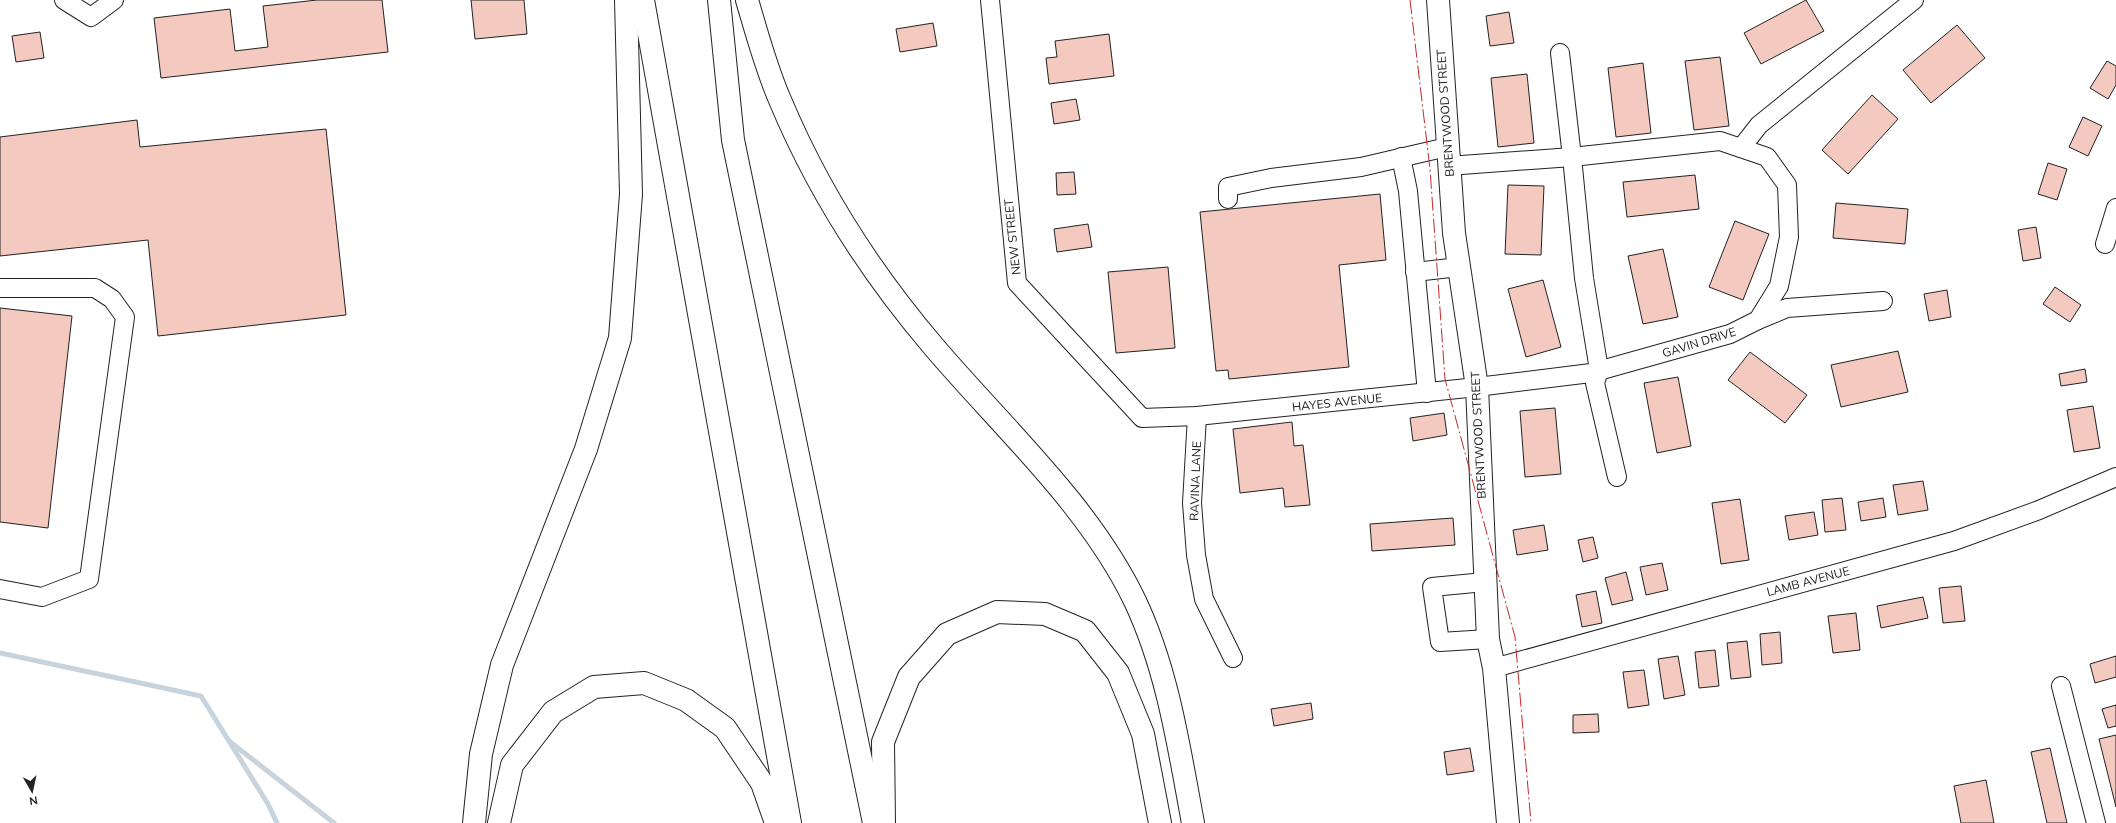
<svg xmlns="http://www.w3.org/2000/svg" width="2116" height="823" viewBox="0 0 2116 823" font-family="Mulish,sans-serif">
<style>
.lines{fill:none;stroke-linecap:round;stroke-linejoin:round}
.stream{stroke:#c7d3dd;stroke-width:5}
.building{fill:#f3c9c0;stroke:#222}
.minor-casing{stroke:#222;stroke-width:20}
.major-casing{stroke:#222;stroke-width:24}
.highway-casing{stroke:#222;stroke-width:24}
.minor{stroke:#fff;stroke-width:18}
.major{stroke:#fff;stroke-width:22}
.highway{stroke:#fff;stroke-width:22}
.power{stroke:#c62828;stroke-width:1;stroke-dasharray:14 3 2 3;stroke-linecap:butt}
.labels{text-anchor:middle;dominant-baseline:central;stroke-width:3;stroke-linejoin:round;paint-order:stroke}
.street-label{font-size:12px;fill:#222;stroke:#fff}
</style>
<rect width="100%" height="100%" fill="#fff"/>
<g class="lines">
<g class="stream">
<path d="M0 653 201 696 268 804 277 823"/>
<path d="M229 741 334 823"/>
</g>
</g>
<g class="building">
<path d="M317 0H382L388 52 161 78 154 18 230 9 235 51 268 47 263 6Z"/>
<path d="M471 0H524L527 34 475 39Z"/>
<path d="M1806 0 1824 31 1761 64 1744 33Z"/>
<path d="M1509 12 1514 43 1490 46 1486 16Z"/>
<path d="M933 23 937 46 900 52 896 29Z"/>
<path d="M1957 25 1985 58 1931 103 1903 70Z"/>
<path d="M40 32 44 58 16 62 12 36Z"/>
<path d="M1109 34 1114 76 1049 84 1046 58 1057 57 1055 41Z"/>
<path d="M1720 57 1729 126 1694 130 1685 61Z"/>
<path d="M2107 61 2116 66V85L2108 99 2090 88Z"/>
<path d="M1643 63 1651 133 1616 137 1608 68Z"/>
<path d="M1527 74 1534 143 1498 147 1491 78Z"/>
<path d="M1872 95 1898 119 1848 174 1822 150Z"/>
<path d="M1076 99 1080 120 1054 124 1051 103Z"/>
<path d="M2083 117 2102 126 2088 156 2069 147Z"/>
<path d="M137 120 140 147 326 129 346 315 158 336 148 240 0 256V137Z"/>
<path d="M2048 163 2067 169 2057 200 2038 194Z"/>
<path d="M1074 172 1076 194 1057 195 1056 173Z"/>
<path d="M1695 175 1699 209 1627 217 1623 182Z"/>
<path d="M1508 185 1544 186 1541 255 1505 254Z"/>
<path d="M1380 194 1386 260 1339 265 1349 367 1229 379 1228 370 1216 371 1200 212Z"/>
<path d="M1836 203 1908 209 1905 244 1833 238Z"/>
<path d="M1735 221 1769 234 1743 300 1709 287Z"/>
<path d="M1088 224 1092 247 1057 252 1054 229Z"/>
<path d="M2036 227 2041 258 2023 261 2018 230Z"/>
<path d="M1663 249 1678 317 1643 324 1628 256Z"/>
<path d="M1168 267 1175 348 1116 353 1108 272Z"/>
<path d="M1543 280 1561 347 1526 357 1508 289Z"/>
<path d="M2055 287 2081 305 2070 322 2043 304Z"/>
<path d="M1947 290 1951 317 1929 321 1924 294Z"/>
<path d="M0 308 72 316 48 528 0 522Z"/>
<path d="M1898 351 1908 392 1841 407 1831 365Z"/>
<path d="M1750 352 1807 395 1785 423 1728 380Z"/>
<path d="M2085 369 2087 382 2061 386 2059 374Z"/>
<path d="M1678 377 1691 446 1657 453 1644 383Z"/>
<path d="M2093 406 2100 448 2074 452 2067 410Z"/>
<path d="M1555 408 1561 474 1525 477 1520 411Z"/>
<path d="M1444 413 1447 435 1413 441 1410 418Z"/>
<path d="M1292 422 1294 446 1303 445 1310 505 1285 507 1283 488 1240 493 1233 429Z"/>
<path d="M1923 481 1928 510 1898 515 1893 485Z"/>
<path d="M1842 498 1846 530 1825 532 1822 500Z"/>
<path d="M1883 498 1886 517 1861 521 1858 502Z"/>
<path d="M1740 499 1749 560 1721 564 1712 503Z"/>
<path d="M1814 512 1818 535 1789 540 1785 516Z"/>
<path d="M1453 518 1455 545 1372 551 1370 524Z"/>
<path d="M1544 525 1548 550 1517 555 1513 530Z"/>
<path d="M1593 537 1598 558 1583 562 1578 540Z"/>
<path d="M1662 563 1668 590 1646 595 1640 567Z"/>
<path d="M1626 572 1633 600 1612 605 1605 578Z"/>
<path d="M1961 586 1965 621 1943 623 1939 588Z"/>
<path d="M1596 591 1602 623 1582 627 1576 595Z"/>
<path d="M1923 597 1928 618 1881 628 1877 606Z"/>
<path d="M1856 613 1860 650 1833 653 1828 616Z"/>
<path d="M1780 632 1782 663 1762 665 1760 634Z"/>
<path d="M1747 641 1751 677 1731 679 1727 643Z"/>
<path d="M1715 650 1719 686 1699 688 1695 652Z"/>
<path d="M1678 656 1685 695 1664 699 1658 659Z"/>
<path d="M2116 656V677L2095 683 2090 664Z"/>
<path d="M1644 670 1649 705 1628 708 1623 672Z"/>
<path d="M1311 703 1313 719 1274 726 1271 709Z"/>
<path d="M2116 705V726L2108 728 2102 709Z"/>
<path d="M1598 714 1599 732 1573 733V715Z"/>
<path d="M2116 735V807L2099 739Z"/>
<path d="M1470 748 1474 771 1447 775 1444 752Z"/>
<path d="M2050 748 2067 823H2047L2031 752Z"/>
<path d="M1986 780 1994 823H1961L1954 786Z"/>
</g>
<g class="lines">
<g class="minor-casing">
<g id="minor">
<path d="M64 0 91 17 114 0"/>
<path d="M990 0 1017 283 1142 418 1197 416 1477 387 1591 373 1730 334 1758 320 1779 286 1789 237 1787 185 1767 157 1720 141 1572 157 1448 166"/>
<path d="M1560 53 1572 157 1584 278 1599 370 1595 383 1617 477"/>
<path d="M1741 148 1759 125 1914 0"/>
<path d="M1401 157 1408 191 1427 393"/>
<path d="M1228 199V187L1271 178 1361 167 1447 147"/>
<path d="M2105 244 2116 208"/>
<path d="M1415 272 1459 267"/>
<path d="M0 288H95L112 299 125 317 89 579 42 597 0 589"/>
<path d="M1758 320 1787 308 1883 301"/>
<path d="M1197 416 1192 503 1196 555 1204 599 1233 658"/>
<path d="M1485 582 1432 587 1440 642 1488 639"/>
<path d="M1494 668 1954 541 2039 510 2116 477"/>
<path d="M2061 686 2096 823"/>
</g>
</g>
<g class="major-casing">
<path id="major" d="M1438 0 1454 233 1477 387 1488 639 1494 668 1508 823"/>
</g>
<g class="highway-casing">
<g id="highway">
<path d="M643 0 790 823"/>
<path d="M719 0 733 140 874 823"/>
<path d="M747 0C757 34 766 68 780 100 818 191 870 272 934 347 1002 427 1089 505 1135 601 1168 671 1179 748 1193 823"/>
<path d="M474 823 481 754 502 665 586 449 620 338 631 194 626 0"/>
<path d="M499 823 512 765 553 712 594 687 644 683 686 700 725 728 762 783 776 823"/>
<path d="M884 823 883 742 909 677 947 634 997 612 1045 614 1085 631 1118 673 1143 734 1160 823"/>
</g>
</g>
<use href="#minor" class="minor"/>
<use href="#major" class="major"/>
<use href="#highway" class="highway"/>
<path class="power" d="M1410 0 1430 169 1445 379 1515 637 1531 823"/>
</g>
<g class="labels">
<g class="street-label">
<text transform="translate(1445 113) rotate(-94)">BRENTWOOD STREET</text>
<text transform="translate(1012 237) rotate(-96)">NEW STREET</text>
<text transform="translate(1699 342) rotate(-17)">GAVIN DRIVE</text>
<text transform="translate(1337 402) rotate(-6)">HAYES AVENUE</text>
<text transform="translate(1478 435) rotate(-93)">BRENTWOOD STREET</text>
<text transform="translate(1195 481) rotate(-88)">RAVINA LANE</text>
<text transform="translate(1808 581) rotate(-15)">LAMB AVENUE</text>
</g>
</g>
<g transform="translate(32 791) rotate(171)" stroke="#ffffff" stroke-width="3" paint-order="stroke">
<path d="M0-3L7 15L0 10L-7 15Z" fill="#222222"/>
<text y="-6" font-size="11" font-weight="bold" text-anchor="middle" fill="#222222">N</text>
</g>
</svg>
